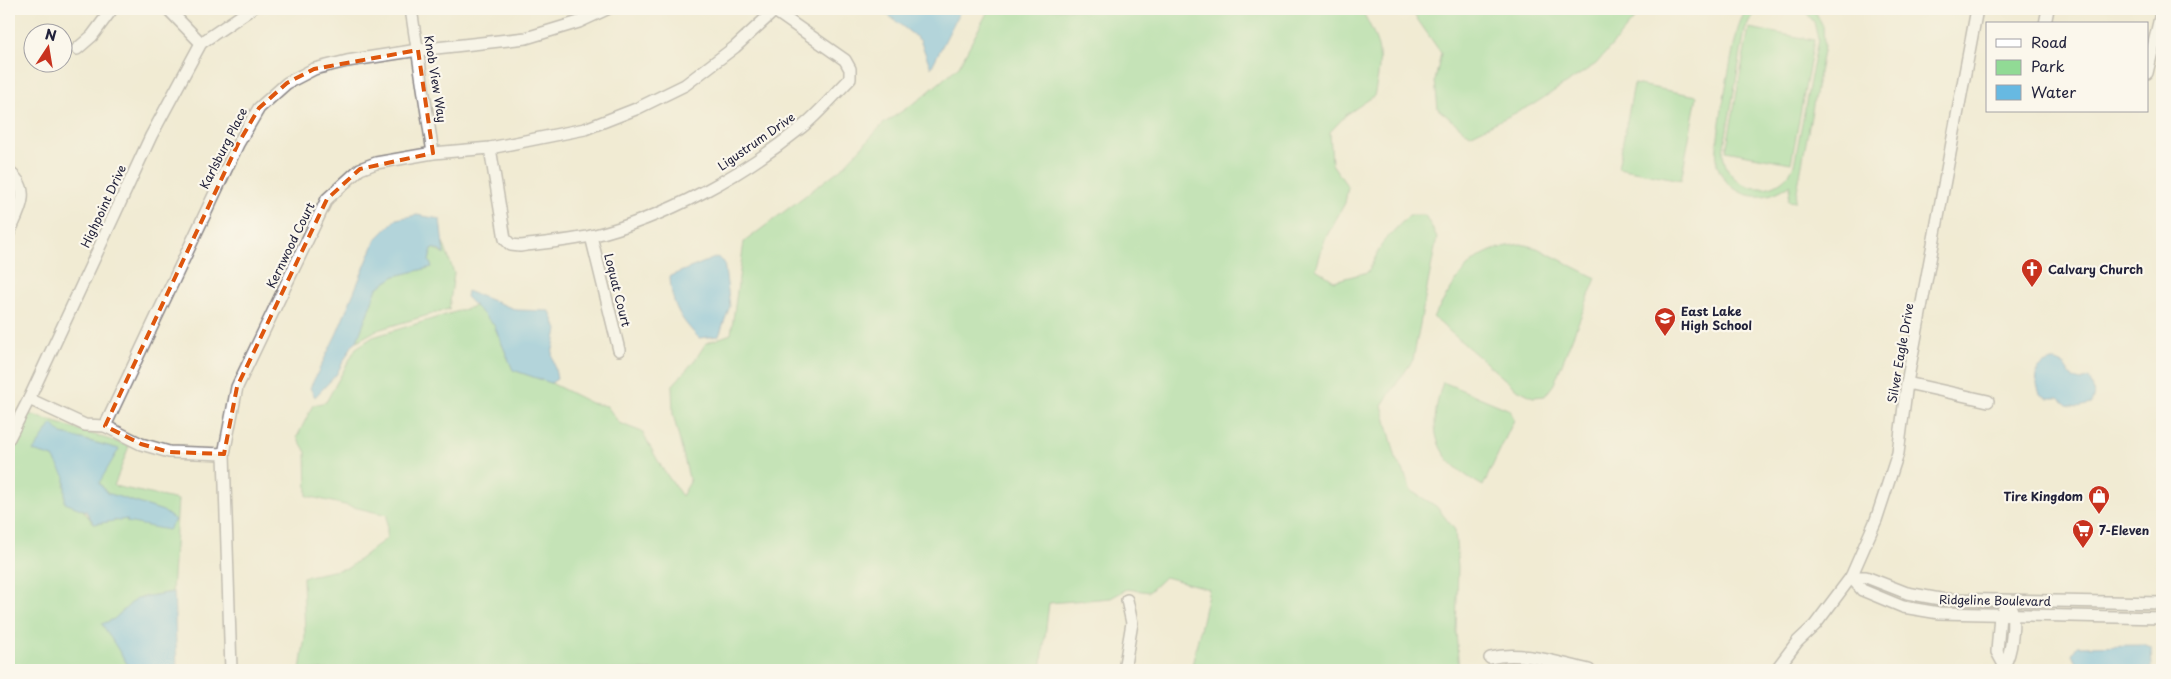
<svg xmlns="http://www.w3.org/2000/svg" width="2171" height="679" viewBox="0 0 2171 679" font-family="'Playpen Sans',sans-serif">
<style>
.green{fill:#91da95;stroke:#5a7e68;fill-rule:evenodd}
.water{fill:#67b9e2;stroke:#446e8e}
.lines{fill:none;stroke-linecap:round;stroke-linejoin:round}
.minor-casing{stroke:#8a8687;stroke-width:14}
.minor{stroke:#fff;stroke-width:11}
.marked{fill:none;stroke:#de560e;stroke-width:4;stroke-dasharray:10 6;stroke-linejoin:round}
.labels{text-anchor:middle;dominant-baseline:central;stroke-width:4.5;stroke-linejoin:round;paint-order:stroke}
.street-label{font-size:12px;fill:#22223b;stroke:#fbf7ec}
.poi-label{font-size:12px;font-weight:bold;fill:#22223b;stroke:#fbf7ec;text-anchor:start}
</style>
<rect width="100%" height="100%" fill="#fbf7ec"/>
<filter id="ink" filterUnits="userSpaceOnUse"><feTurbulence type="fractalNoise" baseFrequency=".02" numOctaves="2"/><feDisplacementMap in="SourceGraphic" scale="10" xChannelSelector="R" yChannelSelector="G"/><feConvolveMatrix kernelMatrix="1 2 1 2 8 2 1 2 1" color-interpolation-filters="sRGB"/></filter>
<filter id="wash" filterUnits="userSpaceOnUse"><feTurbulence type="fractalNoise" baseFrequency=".0096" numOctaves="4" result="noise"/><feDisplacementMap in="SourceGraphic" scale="20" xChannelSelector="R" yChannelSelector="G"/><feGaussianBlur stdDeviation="1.12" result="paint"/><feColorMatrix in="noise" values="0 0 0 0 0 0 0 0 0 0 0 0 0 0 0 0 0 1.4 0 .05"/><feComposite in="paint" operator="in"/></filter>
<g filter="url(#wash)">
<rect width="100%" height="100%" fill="#f1ebd3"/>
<g class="green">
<path d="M989 9H1361C1382 46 1383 55 1374 96L1346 115 1330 132 1332 164 1348 187 1345 203 1325 239 1316 269 1334 281 1368 272 1383 242 1409 215H1425L1437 237 1413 360 1382 405 1397 462 1403 469 1411 491 1436 506 1455 530 1458 567 1456 632 1459 670H1191L1209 589 1165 577 1149 592 1127 589 1111 598 1049 603 1041 670H300L305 636 303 577 348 568 387 538V515L307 496 306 452 297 437 313 405 326 402 356 348 373 337 475 306 494 325 513 370 551 383 591 403 607 406 619 423 642 432 662 468 682 496 690 482 673 414 672 386 695 360 706 343 731 334 744 242 843 167 883 124 920 99 959 66Z"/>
<path d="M1410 9H1643L1596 64 1534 104 1470 135 1438 109 1435 81 1441 53Z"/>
<path d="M1748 9H1759L1749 21 1745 31 1723 152C1725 192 1778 202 1794 165L1818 39 1814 22 1803 9H1814L1823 26 1824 46 1795 202 1788 201 1791 184C1778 193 1765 199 1748 195 1733 191 1721 179 1717 164 1713 147 1733 46 1739 25 1741 19 1744 13 1748 9Z"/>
<path d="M1749 28 1814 40 1791 163 1726 151Z"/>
<path d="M1634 84 1697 96 1681 180 1618 168Z"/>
<path d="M443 242 454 273 449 309 377 330 357 341 377 288 395 276 432 267 429 261 432 247 444 255Z"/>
<path d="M1521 244 1537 248 1596 278 1554 384 1545 396 1533 397 1515 388 1433 317C1461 275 1467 250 1521 244Z"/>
<path d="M1443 382 1510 410 1514 420 1483 486C1435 459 1426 434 1443 382Z"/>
<path d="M27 413 129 446 114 486 178 500 172 592 137 598 114 619 103 624 131 670H9V462ZM62 434 119 449 99 482 107 493 163 511 127 522V519L94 524 64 486 66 477 53 457 34 451Z"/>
</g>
<g class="water">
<path d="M880 9H961L931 68 920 40Z"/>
<path d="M417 215 440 219 444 255 439 250 432 248 429 261 432 267 395 276 377 288 357 341 353 344 336 375 315 397 310 388 337 333 376 239 396 219Z"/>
<path d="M717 257 724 262 730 306 719 336 699 338C680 319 671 304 670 276Z"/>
<path d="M467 291 517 310 550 311 557 330 552 354 557 379 551 383 513 370 494 325 466 297Z"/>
<path d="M2054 361 2064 365 2073 379 2081 381 2089 378C2093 389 2096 392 2091 404L2078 407 2067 405 2059 398H2048L2040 394C2034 379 2034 363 2054 361Z"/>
<path d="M52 424 62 434 119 449 99 483 107 493 163 511 175 520 168 530 127 522V519L94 524 86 511 65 503V477L53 457 33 451Z"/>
<path d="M174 592 177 670H131L102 624 114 619 137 598Z"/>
<path d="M2143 645 2151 648 2152 670 2079 666 2072 654 2077 646Z"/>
</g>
</g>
<g filter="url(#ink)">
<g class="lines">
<g class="minor-casing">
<g id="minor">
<path d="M168 9 201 43"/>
<path d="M411 9 433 153"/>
<path d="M2045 24 2048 9"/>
<path d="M77 49 92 36 112 9"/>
<path d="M2147 73 2162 9"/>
<path d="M490 148 505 239 511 245 520 246C543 243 568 241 591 236 665 218 743 175 802 127 819 113 834 95 850 79V69L845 60 772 9"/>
<path d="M9 172C33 190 19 211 9 233"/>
<path d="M591 236 619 350"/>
<path d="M1907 383 1988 401"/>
<path d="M29 399 85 425 105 426 141 444 169 452 224 454"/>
<path d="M105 426 238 144 259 108 287 83 314 69 347 61 418 50 526 38 579 22 607 9"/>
<path d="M9 438 29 399 151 136 201 43 251 9"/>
<path d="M1851 577 1862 590 1903 607 1939 613 2162 618"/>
<path d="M1851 577H1866L1907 593 1940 599 2162 603"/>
<path d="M2003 610 2000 615 1997 652 2004 665 2003 670"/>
<path d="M1490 658C1522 650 1557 663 1589 670"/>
<path d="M2004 665C2012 654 2015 621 2011 607"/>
<path d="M231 670 224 454 237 387 327 199 360 169 376 163 433 153 490 148 585 129 636 109 685 85 735 47 774 11"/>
<path d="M1124 670 1132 623 1127 600"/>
<path d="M1776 670 1797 642 1815 625 1851 577 1876 520 1898 453 1907 383 1977 9"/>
</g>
</g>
<use href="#minor" class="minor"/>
</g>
</g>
<path d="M0 0H2171V679H0ZM418 50 433 153 360 169 327 199 237 387 224 454 169 452 141 444 105 426 238 144 259 108 287 83 314 69Z" fill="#f1ebd3" fill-opacity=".55" fill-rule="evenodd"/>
<path class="marked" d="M418 50 433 153 360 169 327 199 237 387 224 454 169 452 141 444 105 426 238 144 259 108 287 83 314 69Z"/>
<defs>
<g id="church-pin" transform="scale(1.125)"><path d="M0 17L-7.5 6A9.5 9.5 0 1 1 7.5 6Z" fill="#c8321e" stroke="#fbf7ec"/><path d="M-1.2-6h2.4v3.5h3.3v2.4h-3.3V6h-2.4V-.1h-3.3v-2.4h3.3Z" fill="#fff"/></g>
<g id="school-pin" transform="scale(1.125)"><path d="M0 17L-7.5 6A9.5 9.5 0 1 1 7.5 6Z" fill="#c8321e" stroke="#fbf7ec"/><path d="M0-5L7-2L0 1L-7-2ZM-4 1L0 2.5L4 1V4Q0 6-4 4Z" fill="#fff"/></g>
<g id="shop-pin" transform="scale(1.125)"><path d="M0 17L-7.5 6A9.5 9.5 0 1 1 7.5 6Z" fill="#c8321e" stroke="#fbf7ec"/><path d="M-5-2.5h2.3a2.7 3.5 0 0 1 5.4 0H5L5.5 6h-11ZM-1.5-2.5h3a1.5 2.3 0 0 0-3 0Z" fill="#fff"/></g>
<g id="supermarket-pin" transform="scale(1.125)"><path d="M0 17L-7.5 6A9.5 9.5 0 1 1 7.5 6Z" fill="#c8321e" stroke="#fbf7ec"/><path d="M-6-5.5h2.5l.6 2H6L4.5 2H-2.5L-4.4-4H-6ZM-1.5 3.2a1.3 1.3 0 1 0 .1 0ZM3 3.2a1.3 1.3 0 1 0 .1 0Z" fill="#fff"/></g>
</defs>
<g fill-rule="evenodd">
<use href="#church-pin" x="2032" y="269"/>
<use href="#school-pin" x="1665" y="318"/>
<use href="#shop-pin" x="2099" y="496"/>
<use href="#supermarket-pin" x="2083" y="530"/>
</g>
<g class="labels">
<g class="street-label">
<text transform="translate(436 79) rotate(81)">Knob View Way</text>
<text transform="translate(756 141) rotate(-35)">Ligustrum Drive</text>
<text transform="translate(223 148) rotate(-63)">Karlsburg Place</text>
<text transform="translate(103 206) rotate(-65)">Highpoint Drive</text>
<text transform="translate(290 245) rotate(-64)">Kernwood Court</text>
<text transform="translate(618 290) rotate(76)">Loquat Court</text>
<text transform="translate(1900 353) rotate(-80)">Silver Eagle Drive</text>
<text transform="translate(1995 600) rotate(1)">Ridgeline Boulevard</text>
</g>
<g class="poi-label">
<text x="2048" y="269">Calvary Church</text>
<text x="1681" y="311">East Lake<tspan x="1681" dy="14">High School</tspan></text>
<text x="2083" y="496" text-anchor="end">Tire Kingdom</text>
<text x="2099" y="530">7-Eleven</text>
</g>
</g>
<rect width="2171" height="679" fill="none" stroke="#fbf7ec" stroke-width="30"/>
<rect x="1986" y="22" width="162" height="90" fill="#fbf7ec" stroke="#a4a2a5"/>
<rect x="1996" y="39" width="25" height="8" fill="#ffffff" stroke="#a4a2a5"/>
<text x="2031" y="48" font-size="15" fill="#22223b">Road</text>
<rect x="1996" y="60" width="25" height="15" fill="#91da95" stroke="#a4a2a5"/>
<text x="2031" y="72" font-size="15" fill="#22223b">Park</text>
<rect x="1996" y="85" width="25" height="15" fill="#67b9e2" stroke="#a4a2a5"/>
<text x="2031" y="98" font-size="15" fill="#22223b">Water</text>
<g transform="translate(48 48) rotate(12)"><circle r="24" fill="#fbf7ec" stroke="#a4a2a5"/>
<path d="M0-4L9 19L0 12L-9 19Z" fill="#c8321e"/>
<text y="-8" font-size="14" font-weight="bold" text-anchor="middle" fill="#22223b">N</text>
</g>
</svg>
